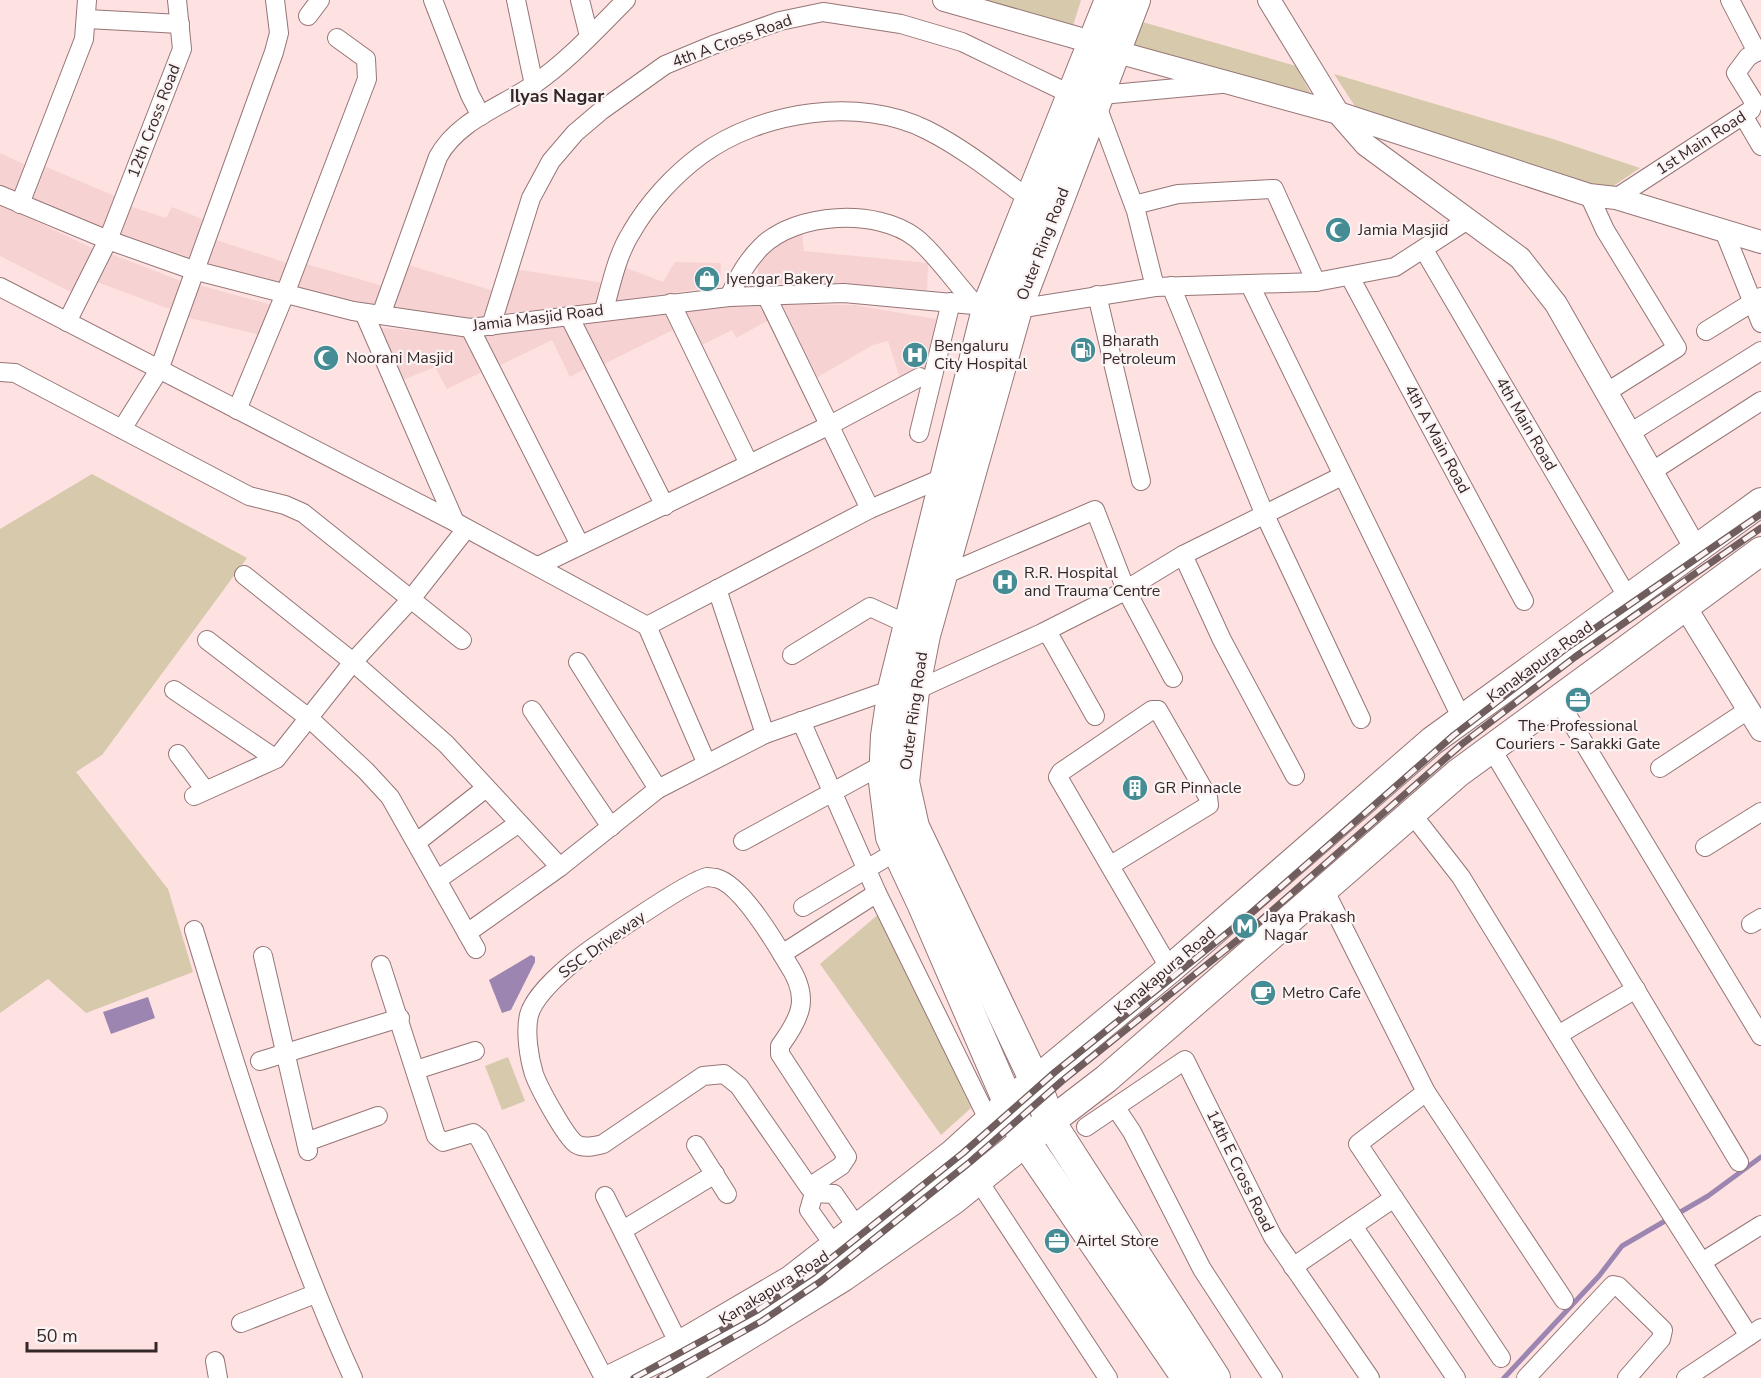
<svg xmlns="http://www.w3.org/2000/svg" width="1761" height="1378" viewBox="0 0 1761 1378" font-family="'Nunito Sans',sans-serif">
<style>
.built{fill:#f6d2d2}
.green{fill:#d7c9ab}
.water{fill:#9c86b1}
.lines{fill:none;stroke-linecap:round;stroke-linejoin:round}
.stream{stroke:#9c86b1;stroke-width:5}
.minor-casing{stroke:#967576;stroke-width:20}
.tertiary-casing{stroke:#967576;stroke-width:24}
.primary-casing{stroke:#967576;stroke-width:30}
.trunk-casing{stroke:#967576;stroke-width:32}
.minor{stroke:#fff;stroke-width:18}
.tertiary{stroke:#fff;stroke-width:22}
.primary{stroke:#fff;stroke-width:28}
.trunk{stroke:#fff;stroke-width:30}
.rail-casing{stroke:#705e5e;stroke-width:7}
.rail{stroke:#fcf4f4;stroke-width:4.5;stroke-dasharray:14;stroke-linecap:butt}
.labels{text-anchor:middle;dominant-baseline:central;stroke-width:4.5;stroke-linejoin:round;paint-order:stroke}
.street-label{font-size:16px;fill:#342727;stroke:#fcf4f4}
.poi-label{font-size:16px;fill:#342727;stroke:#fcf4f4;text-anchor:start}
.neighbourhood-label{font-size:18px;font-weight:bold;fill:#342727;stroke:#fcf4f4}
</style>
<rect width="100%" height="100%" fill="#fee1e1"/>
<g class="built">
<path d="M0 153 28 166 15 193 0 186Z"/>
<path d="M44 166 117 197 104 231 28 200Z"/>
<path d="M0 204 98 251 75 294 0 256Z"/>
<path d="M129 206 166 218 172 207 207 221 190 264 116 235Z"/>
<path d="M802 233 804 251 928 263 927 290 838 283 760 284 756 258 782 239Z"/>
<path d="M213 239 290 264 282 289 204 265Z"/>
<path d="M111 254 181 281 172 310 97 282Z"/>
<path d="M675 262 721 263 720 286 610 302 624 267 663 282Z"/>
<path d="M306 264 387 287 377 312 293 291Z"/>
<path d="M405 264 494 291 485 321 387 311Z"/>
<path d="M513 269 605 283 599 307 501 313Z"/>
<path d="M195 284 272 305 265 336 185 317Z"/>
<path d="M764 303 773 318 736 338 732 330 696 348 677 311Z"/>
<path d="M778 304 854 305 936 319 932 366 901 382 888 341 873 345 816 378Z"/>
<path d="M667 311 677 328 602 365 584 324Z"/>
<path d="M569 321 590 366 570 377 552 340 495 368 478 334Z"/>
<path d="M373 327 469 336 486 370 447 389 435 367 398 382Z"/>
</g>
<g class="green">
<path d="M971 0H1081L1072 29Z"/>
<path d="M1139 21 1296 66 1315 102 1131 48Z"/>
<path d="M1334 74 1553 139 1640 168 1609 189 1362 117Z"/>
<path d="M92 474 247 558 102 755 76 772 168 889 193 972 86 1013 48 979 0 1013V529Z"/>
<path d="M880 913 971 1108 941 1135 820 964Z"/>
<path d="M508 1057 525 1101 502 1110 485 1066Z"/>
</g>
<g class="water">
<path d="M531 955 535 957V962L511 1010 502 1013 489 980Z"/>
<path d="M148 997 155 1018 111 1034 103 1012Z"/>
</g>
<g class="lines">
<path class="stream" d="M1504 1378 1599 1276 1622 1246 1708 1196 1761 1157"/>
<g class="minor-casing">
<g id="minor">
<path d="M433 0 470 95 481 116"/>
<path d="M516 0 534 85"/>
<path d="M580 0 589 36"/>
<path d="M1730 0 1757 52"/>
<path d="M308 16 320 0"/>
<path d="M87 19 180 24"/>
<path d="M1101 95 1221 84"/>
<path d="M1097 106 1136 211 1155 287"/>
<path d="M1744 117 1761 146"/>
<path d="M0 195 108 240 193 270 353 311 470 328 729 297 844 293 1017 309 1155 287 1316 282 1395 267 1469 219"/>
<path d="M1589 195 1605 230 1677 348 1607 392"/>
<path d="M1616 198 1751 110 1754 102 1736 73 1748 57 1761 49"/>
<path d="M20 204 84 39 87 0"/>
<path d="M1134 205 1178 194 1274 189 1316 282"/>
<path d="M1724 231 1761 323"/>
<path d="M1424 250 1628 598"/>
<path d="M1350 277 1524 601"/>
<path d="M1250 285 1462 719"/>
<path d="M1171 286 1264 513 1361 719"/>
<path d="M0 287 455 522 647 626 706 762"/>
<path d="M766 295 870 509"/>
<path d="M1097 295 1141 481"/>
<path d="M729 297C738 278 746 262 761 247 796 212 877 208 916 238 935 253 957 285 974 303"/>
<path d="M671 303 749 464"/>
<path d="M604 310C611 285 617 255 631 233 648 203 674 175 701 155 761 111 860 96 927 130 963 148 997 175 1029 199"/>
<path d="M364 313 455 522"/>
<path d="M381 315 438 157C457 121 501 107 533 85 567 62 597 29 626 0"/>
<path d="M569 316 665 506"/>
<path d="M67 322 108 240 182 49 177 0"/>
<path d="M491 326 531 198 551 161 575 133 602 110 665 65 713 45 780 21 823 12 901 24 962 42 1072 95"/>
<path d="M470 328 580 545"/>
<path d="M1706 331 1761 297"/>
<path d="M0 372 15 373 249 496 285 505 303 513 462 640"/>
<path d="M237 410 285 294 367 79 366 59 337 38"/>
<path d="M122 429 159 370 274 52 279 33 275 0"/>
<path d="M919 433 951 302"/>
<path d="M1630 433 1761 351"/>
<path d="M1651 472 1761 401"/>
<path d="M1183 555 1222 640 1295 776"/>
<path d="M538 566 830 425 920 377"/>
<path d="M244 575 353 662 446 744 560 867"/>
<path d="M944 575 1095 510 1126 590 1173 678"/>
<path d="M717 589 765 734"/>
<path d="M647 626 870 509 945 477"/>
<path d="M1047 631 1095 716"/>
<path d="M207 640 310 719 366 771 390 797 476 949"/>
<path d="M792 655 870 607 909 625"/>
<path d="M578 662 658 789"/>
<path d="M174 690 276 759"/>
<path d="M914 691 1042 633 1117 595 1183 555 1342 476"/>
<path d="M1558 700 1761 1036"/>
<path d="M532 710 611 827"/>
<path d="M801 721 877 893 989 1121"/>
<path d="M1491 748 1739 1162"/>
<path d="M178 754 205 790"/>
<path d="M1660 768 1748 710"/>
<path d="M194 796 276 759 353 662 411 599 466 529"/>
<path d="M1412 814 1461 877 1588 1084 1749 1336"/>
<path d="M743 841 884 764"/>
<path d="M417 842 486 788"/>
<path d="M1705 847 1761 812"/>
<path d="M1111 865 1209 805 1208 797 1158 710H1152L1061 772 1058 777 1170 969"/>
<path d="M437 880 519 823"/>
<path d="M803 907 897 851"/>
<path d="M1751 924 1761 918"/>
<path d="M194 930C240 1082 287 1233 353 1378"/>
<path d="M467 933 560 867 658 789 765 734 893 689"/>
<path d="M782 954 877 893"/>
<path d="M263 956 308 1151"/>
<path d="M381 965 436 1136 443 1142 473 1133 479 1138 604 1378"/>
<path d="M1558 1035 1636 989"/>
<path d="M260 1061 400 1018"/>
<path d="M416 1070 475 1051"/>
<path d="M1426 1092 1564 1300"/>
<path d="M1116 1108 1132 1132 1202 1269 1273 1378"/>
<path d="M1086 1127 1185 1060 1273 1237 1370 1378"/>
<path d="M306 1142 378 1116"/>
<path d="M696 1145 727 1194"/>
<path d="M978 1180 1108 1378"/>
<path d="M809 1187 841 1166 847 1157 780 1054V1046C802 1016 810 997 788 964 775 942 741 884 716 878 713 878 710 877 707 877 689 880 586 951 569 966 555 978 534 997 529 1015 525 1032 529 1058 534 1074 539 1088 565 1136 576 1144 584 1149 595 1146 603 1144L703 1076 724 1074 739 1086 809 1187 814 1193"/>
<path d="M605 1196 680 1346"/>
<path d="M1394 1198 1501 1358"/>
<path d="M1353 1226 1456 1378"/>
<path d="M623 1230 715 1174"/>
<path d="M836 1248 809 1210 814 1193 834 1194 859 1230"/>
<path d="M1702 1262 1761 1225"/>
<path d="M1293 1267 1394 1198 1358 1144 1426 1092 1325 891"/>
<path d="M241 1323 315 1294"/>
<path d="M215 1361 218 1378"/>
<path d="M1526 1378 1613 1285 1618 1286 1663 1330 1661 1339 1627 1378"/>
<path d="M1686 1378 1761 1328"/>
</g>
</g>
<g class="tertiary-casing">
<g id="tertiary">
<path d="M944 0 1095 43"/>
<path d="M1269 0 1338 113 1366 145 1520 258 1556 304 1696 549"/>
<path d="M1117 52 1338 113 1589 195 1616 198 1761 242"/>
<path d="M1684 605 1761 730"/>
</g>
</g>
<g class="primary-casing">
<g id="primary">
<path d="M1035 1081 1170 969 1432 741 1761 502"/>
<path d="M1050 1122 1106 1079 1458 773 1761 551"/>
</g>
</g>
<g class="trunk-casing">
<g id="trunk">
<path d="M1110 0 988 305 893 689 886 736 884 782 891 837 922 903 1025 1141 1187 1378"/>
<path d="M1135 0 1017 309 925 635 914 691 904 782 914 827 1035 1081 1050 1122 1215 1378"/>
<path d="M615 1378 680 1346 791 1281 954 1154 1023 1091"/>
<path d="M677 1378 843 1276 952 1200 1040 1129"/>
</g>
</g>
<use href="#minor" class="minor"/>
<use href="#tertiary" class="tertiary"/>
<use href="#primary" class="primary"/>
<use href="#trunk" class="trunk"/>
<g class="rail-casing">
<g id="rail">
<path d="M634 1378 756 1311 813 1273 963 1153 1055 1072 1242 921 1454 735 1568 647 1761 514"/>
<path d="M660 1378 762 1321 820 1282 970 1162 1062 1081 1250 930 1462 744 1575 657 1761 528"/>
</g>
</g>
<use href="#rail" class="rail"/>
</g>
<defs>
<g id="mosque-disc" transform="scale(1.35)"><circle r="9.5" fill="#458c95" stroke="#fcf4f4"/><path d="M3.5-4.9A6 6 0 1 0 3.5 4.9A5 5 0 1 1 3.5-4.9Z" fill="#fff"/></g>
<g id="shop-disc" transform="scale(1.35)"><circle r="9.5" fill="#458c95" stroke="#fcf4f4"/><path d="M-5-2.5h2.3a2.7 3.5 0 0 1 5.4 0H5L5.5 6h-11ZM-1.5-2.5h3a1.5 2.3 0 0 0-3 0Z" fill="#fff"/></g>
<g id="fuel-disc" transform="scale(1.35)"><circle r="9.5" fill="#458c95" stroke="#fcf4f4"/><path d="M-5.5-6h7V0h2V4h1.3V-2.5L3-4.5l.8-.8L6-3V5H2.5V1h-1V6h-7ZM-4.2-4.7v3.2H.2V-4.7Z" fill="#fff"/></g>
<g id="hospital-disc" transform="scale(1.35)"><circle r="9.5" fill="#458c95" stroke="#fcf4f4"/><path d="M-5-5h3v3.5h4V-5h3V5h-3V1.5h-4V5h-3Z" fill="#fff"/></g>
<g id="office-disc" transform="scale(1.35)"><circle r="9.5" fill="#458c95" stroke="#fcf4f4"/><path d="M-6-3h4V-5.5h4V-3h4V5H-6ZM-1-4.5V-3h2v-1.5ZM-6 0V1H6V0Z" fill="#fff"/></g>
<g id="building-disc" transform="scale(1.35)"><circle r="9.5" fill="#458c95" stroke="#fcf4f4"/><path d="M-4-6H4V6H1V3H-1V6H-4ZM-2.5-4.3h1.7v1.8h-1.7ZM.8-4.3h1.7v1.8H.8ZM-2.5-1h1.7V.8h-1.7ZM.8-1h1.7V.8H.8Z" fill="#fff"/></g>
<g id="metro-disc" transform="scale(1.35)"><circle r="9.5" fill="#458c95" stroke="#fcf4f4"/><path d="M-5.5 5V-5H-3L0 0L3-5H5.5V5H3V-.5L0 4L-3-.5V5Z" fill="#fff"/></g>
<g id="cafe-disc" transform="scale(1.35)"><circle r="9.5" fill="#458c95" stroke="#fcf4f4"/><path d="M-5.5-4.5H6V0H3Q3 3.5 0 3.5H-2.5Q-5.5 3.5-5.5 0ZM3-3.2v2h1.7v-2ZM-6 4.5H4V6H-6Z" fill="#fff"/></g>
</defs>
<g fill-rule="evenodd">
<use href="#mosque-disc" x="1338" y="230"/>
<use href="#shop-disc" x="707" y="279"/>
<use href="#fuel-disc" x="1083" y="350"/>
<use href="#hospital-disc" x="915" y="355"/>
<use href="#mosque-disc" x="326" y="358"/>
<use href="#hospital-disc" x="1005" y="582"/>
<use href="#office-disc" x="1578" y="700"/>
<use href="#building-disc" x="1135" y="788"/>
<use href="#metro-disc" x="1245" y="926"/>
<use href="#cafe-disc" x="1263" y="993"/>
<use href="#office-disc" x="1057" y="1241"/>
</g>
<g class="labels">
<g class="street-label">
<text transform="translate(732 41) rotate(-20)">4th A Cross Road</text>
<text transform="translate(154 121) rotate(-69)">12th Cross Road</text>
<text transform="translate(1701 143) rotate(-33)">1st Main Road</text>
<text transform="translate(1043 244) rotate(-69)">Outer Ring Road</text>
<text transform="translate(538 318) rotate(-7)">Jamia Masjid Road</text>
<text transform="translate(1526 424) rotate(60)">4th Main Road</text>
<text transform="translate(1437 439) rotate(62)">4th A Main Road</text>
<text transform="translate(1540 662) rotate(-36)">Kanakapura Road</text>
<text transform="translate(914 711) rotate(-82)">Outer Ring Road</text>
<text transform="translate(602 945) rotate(-36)">SSC Driveway</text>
<text transform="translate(1165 971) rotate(-40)">Kanakapura Road</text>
<text transform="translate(1240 1171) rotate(64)">14th E Cross Road</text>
<text transform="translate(774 1288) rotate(-32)">Kanakapura Road</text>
</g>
<g class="poi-label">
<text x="1358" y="230">Jamia Masjid</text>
<text x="726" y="279">Iyengar Bakery</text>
<text x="1102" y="341">Bharath<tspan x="1102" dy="18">Petroleum</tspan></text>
<text x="934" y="346">Bengaluru<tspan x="934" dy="18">City Hospital</tspan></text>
<text x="346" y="358">Noorani Masjid</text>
<text x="1024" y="573">R.R. Hospital<tspan x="1024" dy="18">and Trauma Centre</tspan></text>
<text x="1578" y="726" text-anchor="middle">The Professional<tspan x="1578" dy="18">Couriers - Sarakki Gate</tspan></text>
<text x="1154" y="788">GR Pinnacle</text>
<text x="1264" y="917">Jaya Prakash<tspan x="1264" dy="18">Nagar</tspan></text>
<text x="1282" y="993">Metro Cafe</text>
<text x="1076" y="1241">Airtel Store</text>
</g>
<g class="neighbourhood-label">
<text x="557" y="96">Ilyas Nagar</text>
</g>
</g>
<path d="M27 1342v9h129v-9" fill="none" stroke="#342727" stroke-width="3"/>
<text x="36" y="1342" font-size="18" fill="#342727" stroke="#fcf4f4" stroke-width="4.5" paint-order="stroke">50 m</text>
</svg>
